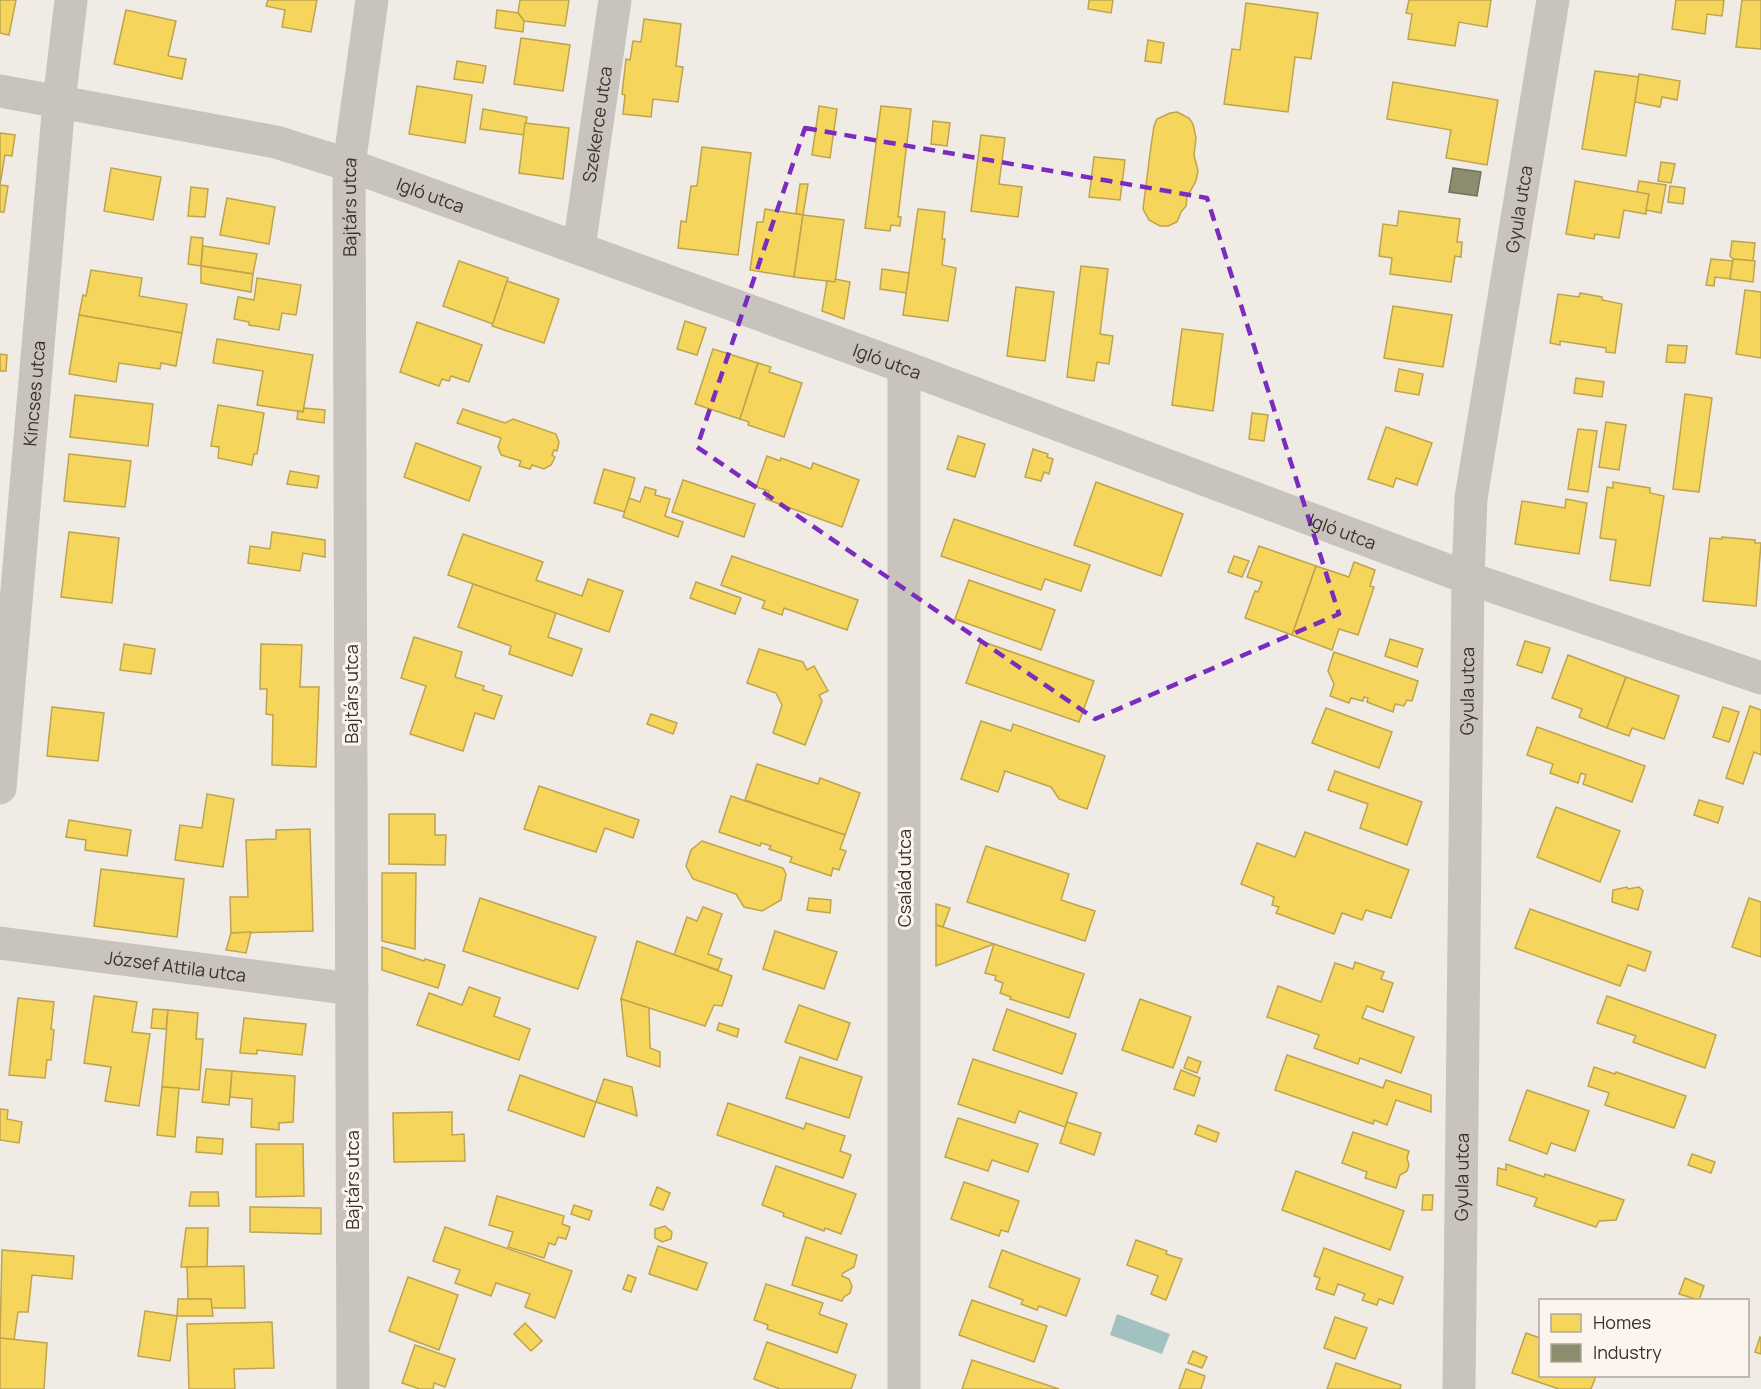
<svg xmlns="http://www.w3.org/2000/svg" width="1761" height="1389" viewBox="0 0 1761 1389" font-family="Manrope,sans-serif">
<style>
.water{fill:#a1c2c1}
.homes{fill:#f6d55c;stroke:#bea44d;stroke-width:1.5}
.industry{fill:#8c8c6e;stroke:#74705a;stroke-width:1.5}
.lines{fill:none;stroke-linecap:round;stroke-linejoin:round}
.minor{stroke:#c9c3be;stroke-width:33}
.marked{fill:none;stroke:#7b2cbf;stroke-width:4.5;stroke-dasharray:12 8;stroke-linejoin:round}
.labels{text-anchor:middle;dominant-baseline:central;stroke-width:6;stroke-linejoin:round;paint-order:stroke}
.street-label{font-size:18px;fill:#3b302b;stroke:#fbf5ee}
</style>
<rect width="100%" height="100%" fill="#f0ebe5"/>
<path class="water" d="M1117 1314 1170 1334 1162 1354 1110 1335Z"/>
<g class="homes">
<path d="M0 0H16L9 35 0 33Z"/>
<path d="M268 0H317L311 32 282 27 285 10 266 6Z"/>
<path d="M520 0H569L565 26 524 21 518 13Z"/>
<path d="M1089 0H1113L1111 13 1088 9Z"/>
<path d="M1409 0H1491L1487 27 1459 22 1455 46 1408 39 1412 14 1406 13Z"/>
<path d="M1676 0H1724L1722 16 1707 14 1705 34 1672 29Z"/>
<path d="M1742 0H1761V49L1736 47Z"/>
<path d="M1246 3 1318 13 1311 59 1295 57 1288 112 1224 104 1232 49 1240 50Z"/>
<path d="M126 10 176 21 168 56 186 59 182 79 114 64Z"/>
<path d="M497 10 518 13 524 21 523 32 495 28Z"/>
<path d="M644 19 681 24 676 66 683 67 678 102 653 99 651 117 623 114 625 95 622 94 626 59 630 60 633 41 641 42Z"/>
<path d="M521 38 570 45 563 91 514 84Z"/>
<path d="M1148 40 1164 43 1161 63 1145 61Z"/>
<path d="M457 61 486 66 483 83 454 79Z"/>
<path d="M1595 71 1639 77 1626 156 1582 149Z"/>
<path d="M1639 74 1680 81 1677 100 1662 97 1660 107 1635 102Z"/>
<path d="M1393 82 1498 100 1487 165 1446 158 1451 130 1387 119Z"/>
<path d="M417 86 472 95 465 143 409 134Z"/>
<path d="M819 106 837 109 830 158 812 155Z"/>
<path d="M881 106 911 109 898 217H901L900 226 891 225 890 231 865 228Z"/>
<path d="M483 109 527 117 524 135 480 129Z"/>
<path d="M1177 112 1189 118 1193 124 1196 138 1194 155 1198 171 1196 181 1187 197 1186 206 1181 212 1177 222 1168 226H1160L1149 220 1143 209 1151 146 1154 126 1157 119 1170 113Z"/>
<path d="M933 121 950 123 947 146 931 144Z"/>
<path d="M525 123 569 128 563 179 519 173Z"/>
<path d="M0 133 15 135 12 156 5 155 0 185 8 186 4 212H0Z"/>
<path d="M981 135 1005 138 999 184 1022 187 1018 217 971 211Z"/>
<path d="M702 147 751 153 738 255 678 248 681 221 686 222 691 186H697Z"/>
<path d="M1094 157 1125 160 1120 200 1089 197Z"/>
<path d="M1661 162 1675 164 1671 183 1658 181Z"/>
<path d="M111 168 161 177 153 220 104 211Z"/>
<path d="M1575 181 1649 194 1646 214 1624 210 1619 238 1595 234 1594 239 1566 234Z"/>
<path d="M1639 181 1666 185 1661 213 1646 210 1649 194 1637 192Z"/>
<path d="M800 184H808L803 215 796 213Z"/>
<path d="M1670 186 1685 188 1683 204 1668 202Z"/>
<path d="M191 187 208 189 205 217 188 216Z"/>
<path d="M227 198 275 207 269 244 220 235Z"/>
<path d="M765 209 803 215 794 277 750 270 757 222H763Z"/>
<path d="M918 209 945 212 942 239H945L942 265 956 268 948 321 903 315Z"/>
<path d="M1399 211 1460 219 1457 242H1462L1461 257 1455 256 1451 282 1390 274 1392 258 1379 256 1383 224 1397 226Z"/>
<path d="M803 215 844 220 835 282 794 277Z"/>
<path d="M191 237 203 238 201 266 188 264Z"/>
<path d="M1732 241 1755 243 1753 261 1733 259 1730 256Z"/>
<path d="M203 246 257 254 253 274 201 266Z"/>
<path d="M1711 259 1733 261 1730 279 1715 277 1714 286 1706 285Z"/>
<path d="M1733 259 1755 261 1753 282 1730 279Z"/>
<path d="M459 261 508 278 493 324 443 306Z"/>
<path d="M201 266 253 274 251 292 201 283Z"/>
<path d="M1081 266 1108 269 1100 334 1113 336 1109 364 1097 362 1094 381 1067 377Z"/>
<path d="M882 269 909 273 906 293 880 289Z"/>
<path d="M91 270 142 278 139 296 187 304 182 333 79 315 83 295 86 296Z"/>
<path d="M257 278 301 285 296 315 282 313 279 330 249 325V322L234 319 238 297 254 300Z"/>
<path d="M835 279 850 282 844 319 822 311 827 281 835 282Z"/>
<path d="M507 281 559 299 544 343 492 326Z"/>
<path d="M1016 287 1054 292 1045 361 1007 356Z"/>
<path d="M1745 290 1761 292V358L1736 354Z"/>
<path d="M1580 293 1602 297V300L1622 304 1615 353 1606 352V348L1560 341V345L1550 343 1558 294 1579 297Z"/>
<path d="M1393 306 1452 315 1443 367 1384 358Z"/>
<path d="M79 315 182 333 176 366 161 363 160 369 119 363 116 382 69 374Z"/>
<path d="M685 321 706 328 697 355 677 349Z"/>
<path d="M417 322 482 345 469 382 451 376 449 381 442 379 439 386 400 372Z"/>
<path d="M1182 329 1223 334 1213 411 1172 405Z"/>
<path d="M217 339 313 355 303 412 257 405 263 371 213 363Z"/>
<path d="M1668 345 1687 346 1685 363 1666 362Z"/>
<path d="M713 349 758 363 740 419 695 404Z"/>
<path d="M0 354 7 355 6 371H0Z"/>
<path d="M758 363 771 367 769 372 802 383 784 437 748 425 749 422 740 419Z"/>
<path d="M1399 369 1423 374 1419 395 1395 391Z"/>
<path d="M1576 378 1604 382 1602 397 1574 393Z"/>
<path d="M1685 394 1712 398 1699 492 1673 489Z"/>
<path d="M75 395 153 404 148 446 70 437Z"/>
<path d="M218 405 264 413 257 454H254L252 465 218 458 219 447 211 446Z"/>
<path d="M304 408 325 410 324 423 297 419 298 411 303 412Z"/>
<path d="M463 409 505 423 513 419 556 434 559 442 557 451 554 450 552 455 555 457 551 465 544 469 532 465 530 469 519 466 521 461 501 455 498 447 501 438 457 423Z"/>
<path d="M1252 413 1268 415 1264 441 1249 439Z"/>
<path d="M1606 422 1626 425 1619 470 1599 467Z"/>
<path d="M1386 427 1432 443 1417 485 1396 478 1393 487 1368 479Z"/>
<path d="M1578 429 1597 431 1588 492 1568 489Z"/>
<path d="M958 436 985 444 975 477 947 469Z"/>
<path d="M416 443 481 467 469 501 404 477Z"/>
<path d="M1033 449 1048 454 1047 457 1053 459 1049 474 1044 472 1041 481 1025 477Z"/>
<path d="M69 454 131 461 125 507 64 501Z"/>
<path d="M767 456 780 461 781 458 811 469 813 463 859 480 842 527 766 499 769 491 756 487Z"/>
<path d="M604 469 635 478 625 512 594 503Z"/>
<path d="M290 471 319 476 317 488 287 484Z"/>
<path d="M683 480 755 504 744 537 672 512Z"/>
<path d="M1096 482 1183 514 1161 576 1074 545Z"/>
<path d="M1613 482 1650 488V493L1664 496 1650 586 1610 580 1616 540 1600 538 1607 487 1613 488Z"/>
<path d="M645 487 656 490 655 495 670 499 665 516 683 522 678 537 623 517 629 498 640 502Z"/>
<path d="M1566 499 1587 503 1579 554 1515 544 1522 501 1565 508Z"/>
<path d="M954 519 1090 565 1081 591 1045 579 1041 590 941 556Z"/>
<path d="M69 532 119 538 112 603 61 597Z"/>
<path d="M272 532 325 540V557L303 553 300 571 248 563 250 546 270 549Z"/>
<path d="M463 534 543 562 536 580 582 596 588 579 623 591 609 632 448 575Z"/>
<path d="M1722 537 1755 540V543H1761L1756 606 1703 601 1710 538 1722 539Z"/>
<path d="M1259 546 1316 566 1292 635 1245 618 1255 591 1258 592 1262 582 1247 577Z"/>
<path d="M732 556 858 600 847 630 784 608 782 615 762 608 765 601 721 585Z"/>
<path d="M1234 556 1249 561 1242 577 1228 572Z"/>
<path d="M1354 562 1375 570 1370 586 1374 587 1358 635 1339 629 1332 650 1292 635 1316 566 1349 577Z"/>
<path d="M969 580 1055 610 1041 650 955 619Z"/>
<path d="M696 582 741 598 735 614 690 598Z"/>
<path d="M473 584 556 613 548 637 582 649 572 676 509 654 511 646 458 627Z"/>
<path d="M414 637 462 652 455 677 484 686 483 690 502 696 494 719 475 713 463 751 410 734 426 686 401 678Z"/>
<path d="M1390 639 1423 649 1417 667 1385 656Z"/>
<path d="M981 641 1094 681 1079 722 966 683Z"/>
<path d="M1525 641 1550 648 1542 673 1517 665Z"/>
<path d="M124 644 155 649 151 674 120 670Z"/>
<path d="M261 644 302 645 300 687H319L316 767 272 765 273 715 266 714 267 689H260Z"/>
<path d="M759 649 803 662 807 670 814 666 828 691 819 695 822 701 805 745 773 733 782 705 776 693 747 683Z"/>
<path d="M1334 652 1418 681 1412 701 1407 700 1404 706 1395 704 1393 712 1367 702 1368 698 1364 697 1363 701 1351 698 1349 703 1330 696 1334 684 1328 671Z"/>
<path d="M1568 655 1626 677 1607 728 1579 717 1582 709 1552 698Z"/>
<path d="M1626 677 1679 696 1664 739 1632 728 1629 736 1607 728Z"/>
<path d="M1750 706 1761 710V755L1754 752 1743 784 1726 778Z"/>
<path d="M52 707 104 713 98 761 47 756Z"/>
<path d="M1723 707 1739 712 1729 742 1713 737Z"/>
<path d="M1326 708 1392 732 1379 768 1312 743Z"/>
<path d="M651 714 677 723 673 734 647 724Z"/>
<path d="M981 721 1011 731 1013 724 1105 756 1087 809 1059 799 1051 787 1005 771 998 792 961 779Z"/>
<path d="M1537 727 1645 766 1632 802 1583 784 1586 775 1581 773 1578 783 1550 773 1553 764 1527 755Z"/>
<path d="M757 764 818 784 820 778 860 793 845 835 745 800Z"/>
<path d="M1335 771 1422 802 1407 845 1360 828 1368 804 1328 790Z"/>
<path d="M539 786 639 820 633 838 605 828 596 852 524 829Z"/>
<path d="M207 794 234 799 223 867 175 860 180 825 202 828Z"/>
<path d="M731 796 845 835 840 849 846 851 839 870 833 868 831 876 790 862 792 857 769 849 771 846 761 843 760 846 719 832Z"/>
<path d="M1699 800 1723 807 1718 823 1694 815Z"/>
<path d="M1556 807 1620 831 1600 882 1537 857Z"/>
<path d="M389 814H435V835H446L445 865 389 864Z"/>
<path d="M69 820 131 830 127 856 85 850 86 840 66 837Z"/>
<path d="M310 829 313 931 231 933 230 897H248L246 840 276 839V830Z"/>
<path d="M1305 832 1409 870 1391 918 1366 910 1362 920 1342 913 1334 934 1276 913 1279 907 1272 905 1274 897 1241 884 1257 843 1295 857Z"/>
<path d="M702 841 783 868 786 874 781 900 762 911 744 907 736 894 693 879 686 866 691 850Z"/>
<path d="M986 846 1069 874 1061 900 1095 911 1085 941 967 902Z"/>
<path d="M101 869 184 879 177 937 94 926Z"/>
<path d="M382 873H416L415 949 382 941Z"/>
<path d="M1627 887 1628 889 1639 887 1643 891 1638 910 1612 902 1613 890Z"/>
<path d="M480 898 596 937 578 989 463 951Z"/>
<path d="M809 898 831 900 830 913 807 910Z"/>
<path d="M1749 898 1761 902V957L1732 947Z"/>
<path d="M936 904 950 908 943 927 936 925Z"/>
<path d="M703 907 722 914 708 954 722 959 718 970 674 955 687 917 697 921Z"/>
<path d="M1530 909 1651 952 1645 971 1628 965 1620 986 1515 948Z"/>
<path d="M936 925 943 927 994 944 936 966Z"/>
<path d="M775 931 837 952 824 989 763 969Z"/>
<path d="M251 932 246 953 226 950 231 933Z"/>
<path d="M637 941 732 976 722 1006 714 1005 705 1026 621 999Z"/>
<path d="M994 944 1084 974 1069 1018 1010 999 1011 997 1000 993 1003 983 995 980 996 976 985 973Z"/>
<path d="M382 947 424 961 425 959 445 965 438 988 382 970Z"/>
<path d="M1355 962 1384 972 1381 979 1393 983 1383 1012 1367 1006 1362 1018 1414 1037 1401 1073 1360 1058 1358 1064 1314 1048 1319 1035 1267 1017 1278 986 1321 1002 1335 963 1353 969Z"/>
<path d="M469 987 500 998 494 1016 530 1029 519 1060 417 1025 429 993 462 1005Z"/>
<path d="M94 996 137 1002 132 1032 150 1034 139 1106 105 1101 111 1067 84 1063Z"/>
<path d="M1607 996 1716 1035 1705 1068 1633 1042 1636 1036 1597 1023Z"/>
<path d="M18 998 54 1002 51 1029 54 1030 51 1060H47L45 1078 9 1075Z"/>
<path d="M621 999 649 1008 650 1048 660 1052V1067L627 1056Z"/>
<path d="M1140 999 1191 1017 1173 1068 1122 1050Z"/>
<path d="M799 1005 850 1023 837 1060 785 1042Z"/>
<path d="M153 1009 168 1010 166 1029 151 1028Z"/>
<path d="M1007 1009 1076 1034 1062 1074 993 1050Z"/>
<path d="M168 1010 198 1013 196 1039H203L199 1090 162 1087Z"/>
<path d="M244 1018 306 1024 302 1055 257 1050V1054L240 1053Z"/>
<path d="M719 1023 739 1029 737 1037 717 1030Z"/>
<path d="M1287 1055 1383 1088 1386 1080 1431 1095V1112L1396 1100 1387 1125 1374 1120 1373 1124 1275 1090Z"/>
<path d="M800 1057 862 1077 849 1118 786 1098Z"/>
<path d="M1188 1057 1201 1062 1197 1073 1184 1068Z"/>
<path d="M973 1059 1077 1093 1065 1127 1019 1111 1015 1123 958 1104Z"/>
<path d="M1594 1067 1615 1074 1616 1072 1686 1096 1674 1128 1605 1105 1609 1093 1588 1086Z"/>
<path d="M206 1069 232 1071 229 1105 202 1102Z"/>
<path d="M1181 1070 1200 1078 1194 1096 1174 1089Z"/>
<path d="M232 1071 295 1076 293 1122 279 1123V1130L251 1127 252 1099 230 1097Z"/>
<path d="M520 1075 596 1102 584 1137 508 1110Z"/>
<path d="M604 1079 632 1087 637 1116 596 1102Z"/>
<path d="M162 1087 179 1088 175 1137 157 1135Z"/>
<path d="M1527 1090 1589 1111 1575 1151 1551 1143 1547 1154 1509 1140Z"/>
<path d="M728 1103 804 1129 806 1123 845 1136 840 1151 851 1155 843 1178 717 1135Z"/>
<path d="M0 1109 8 1110 7 1119 22 1122 19 1143 0 1140Z"/>
<path d="M452 1112V1135L464 1134 465 1161 394 1162 393 1113Z"/>
<path d="M958 1118 1038 1144 1028 1172 992 1160 988 1171 945 1157Z"/>
<path d="M1067 1122 1101 1133 1094 1155 1060 1143Z"/>
<path d="M1198 1125 1219 1133 1216 1142 1195 1134Z"/>
<path d="M1353 1132 1409 1151 1407 1158 1409 1165 1407 1171 1400 1175 1396 1188 1365 1178 1367 1172 1342 1163Z"/>
<path d="M197 1137 223 1139 222 1154 196 1152Z"/>
<path d="M256 1144H303L304 1196 256 1197Z"/>
<path d="M1692 1154 1715 1162 1711 1173 1688 1165Z"/>
<path d="M1506 1164 1544 1177 1545 1174 1624 1200 1616 1220 1599 1221 1596 1227 1534 1206 1537 1198 1497 1185 1498 1168 1506 1170Z"/>
<path d="M776 1166 856 1194 841 1234 825 1228 824 1231 783 1216 784 1213 762 1205Z"/>
<path d="M1296 1171 1404 1211 1390 1250 1282 1210Z"/>
<path d="M964 1182 1019 1201 1008 1232 1001 1230 999 1236 951 1219Z"/>
<path d="M657 1187 670 1193 663 1210 650 1205Z"/>
<path d="M191 1192H218L219 1206H189Z"/>
<path d="M1423 1195H1433L1432 1210H1422Z"/>
<path d="M497 1196 564 1216 562 1224 570 1227 566 1239 558 1237 555 1245 549 1243 544 1258 508 1247 513 1232 489 1225Z"/>
<path d="M574 1205 592 1211 589 1220 571 1214Z"/>
<path d="M250 1207 321 1208V1234L250 1232Z"/>
<path d="M665 1226 672 1232 671 1239 662 1242 655 1238V1229Z"/>
<path d="M445 1227 572 1271 555 1318 525 1307 530 1294 496 1283 491 1296 455 1283 460 1270 433 1261Z"/>
<path d="M186 1228H208L207 1267H181Z"/>
<path d="M806 1237 857 1255 854 1267 843 1273 842 1276 849 1279 852 1286 850 1293 844 1297 842 1301 792 1285Z"/>
<path d="M1136 1240 1167 1251 1166 1254 1182 1259 1166 1300 1151 1294 1158 1276 1127 1265Z"/>
<path d="M658 1246 707 1263 697 1290 649 1274Z"/>
<path d="M1324 1248 1403 1277 1393 1304 1379 1299 1377 1305 1362 1300 1365 1294 1338 1284 1334 1295 1316 1289 1320 1278 1314 1276Z"/>
<path d="M2 1250 74 1256 72 1279 32 1275 28 1312H18L14 1340 0 1338Z"/>
<path d="M1002 1250 1080 1279 1066 1316 1039 1306 1037 1310 1021 1304 1023 1300 989 1287Z"/>
<path d="M244 1266 245 1308H211V1299H188L187 1267Z"/>
<path d="M628 1275 636 1278 631 1292 623 1289Z"/>
<path d="M408 1277 458 1295 439 1350 389 1331Z"/>
<path d="M1685 1278 1704 1286 1699 1300 1679 1294Z"/>
<path d="M766 1284 823 1303 819 1314 847 1324 837 1353 767 1329 768 1325 754 1320Z"/>
<path d="M178 1299H211L213 1316H177Z"/>
<path d="M972 1300 1047 1326 1034 1362 959 1335Z"/>
<path d="M145 1311 177 1316 170 1361 138 1356Z"/>
<path d="M1335 1317 1367 1328 1355 1359 1324 1348Z"/>
<path d="M272 1322 274 1368 234 1369 235 1389H189L187 1324Z"/>
<path d="M525 1323 542 1341 531 1351 514 1334Z"/>
<path d="M1526 1333 1540 1338V1376H1596L1591 1389H1559L1512 1373Z"/>
<path d="M1760 1337 1761 1338V1354L1755 1352Z"/>
<path d="M0 1338 47 1343 44 1389H0Z"/>
<path d="M767 1342 856 1375 851 1389H780L754 1379Z"/>
<path d="M415 1345 455 1359 445 1387 434 1383 433 1389H420L402 1383Z"/>
<path d="M1193 1351 1207 1357 1202 1368 1188 1363Z"/>
<path d="M972 1360 1059 1389H962Z"/>
<path d="M1336 1363 1401 1385 1400 1389H1327Z"/>
<path d="M1186 1369 1205 1376 1201 1389H1179Z"/>
</g>
<path class="industry" d="M1453 168 1481 172 1477 196 1449 192Z"/>
<g class="lines">
<g class="minor">
<path id="s1" d="M0 91 276 142 349 165 904 367 1468 578 1761 678"/>
<path id="s2" d="M579 247 615 0"/>
<path d="M904 367V1389"/>
<path id="s3" d="M0 788 59 102 71 0"/>
<path id="s4" d="M0 943 352 989"/>
<path id="s5" d="M353 1389 349 165 372 0"/>
<path id="s6" d="M1459 1389 1468 578 1471 498 1553 0"/>
</g>
</g>
<path class="marked" d="M805 128 1207 198 1339 614 1095 719 697 447Z"/>
<g class="labels">
<g class="street-label">
<text stroke="none"><textPath href="#s2" startOffset="124">Szekerce utca</textPath></text>
<text stroke="none"><textPath href="#s1" startOffset="444">Igló utca</textPath></text>
<text stroke="none"><textPath href="#s5" startOffset="1182">Bajtárs utca</textPath></text>
<text stroke="none"><textPath href="#s6" startOffset="1184">Gyula utca</textPath></text>
<text stroke="none"><textPath href="#s1" startOffset="930">Igló utca</textPath></text>
<text stroke="none"><textPath href="#s3" startOffset="396">Kincses utca</textPath></text>
<text stroke="none"><textPath href="#s1" startOffset="1416">Igló utca</textPath></text>
<text stroke="none"><textPath href="#s6" startOffset="698">Gyula utca</textPath></text>
<text transform="translate(351 694) rotate(-90)">Bajtárs utca</text>
<text transform="translate(904 878) rotate(-90)">Család utca</text>
<text stroke="none"><textPath href="#s4" startOffset="177">József Attila utca</textPath></text>
<text stroke="none"><textPath href="#s6" startOffset="212">Gyula utca</textPath></text>
<text transform="translate(352 1180) rotate(-90)">Bajtárs utca</text>
</g>
</g>
<rect x="1539" y="1299" width="210" height="78" fill="#fbf5ee" stroke="#aea6a0" stroke-width="1.5"/>
<rect x="1551" y="1314" width="30" height="18" fill="#f6d55c" stroke="#aea6a0" stroke-width="1.5"/>
<text x="1593" y="1329" font-size="18" fill="#3b302b">Homes</text>
<rect x="1551" y="1344" width="30" height="18" fill="#8c8c6e" stroke="#aea6a0" stroke-width="1.5"/>
<text x="1593" y="1359" font-size="18" fill="#3b302b">Industry</text>
</svg>
